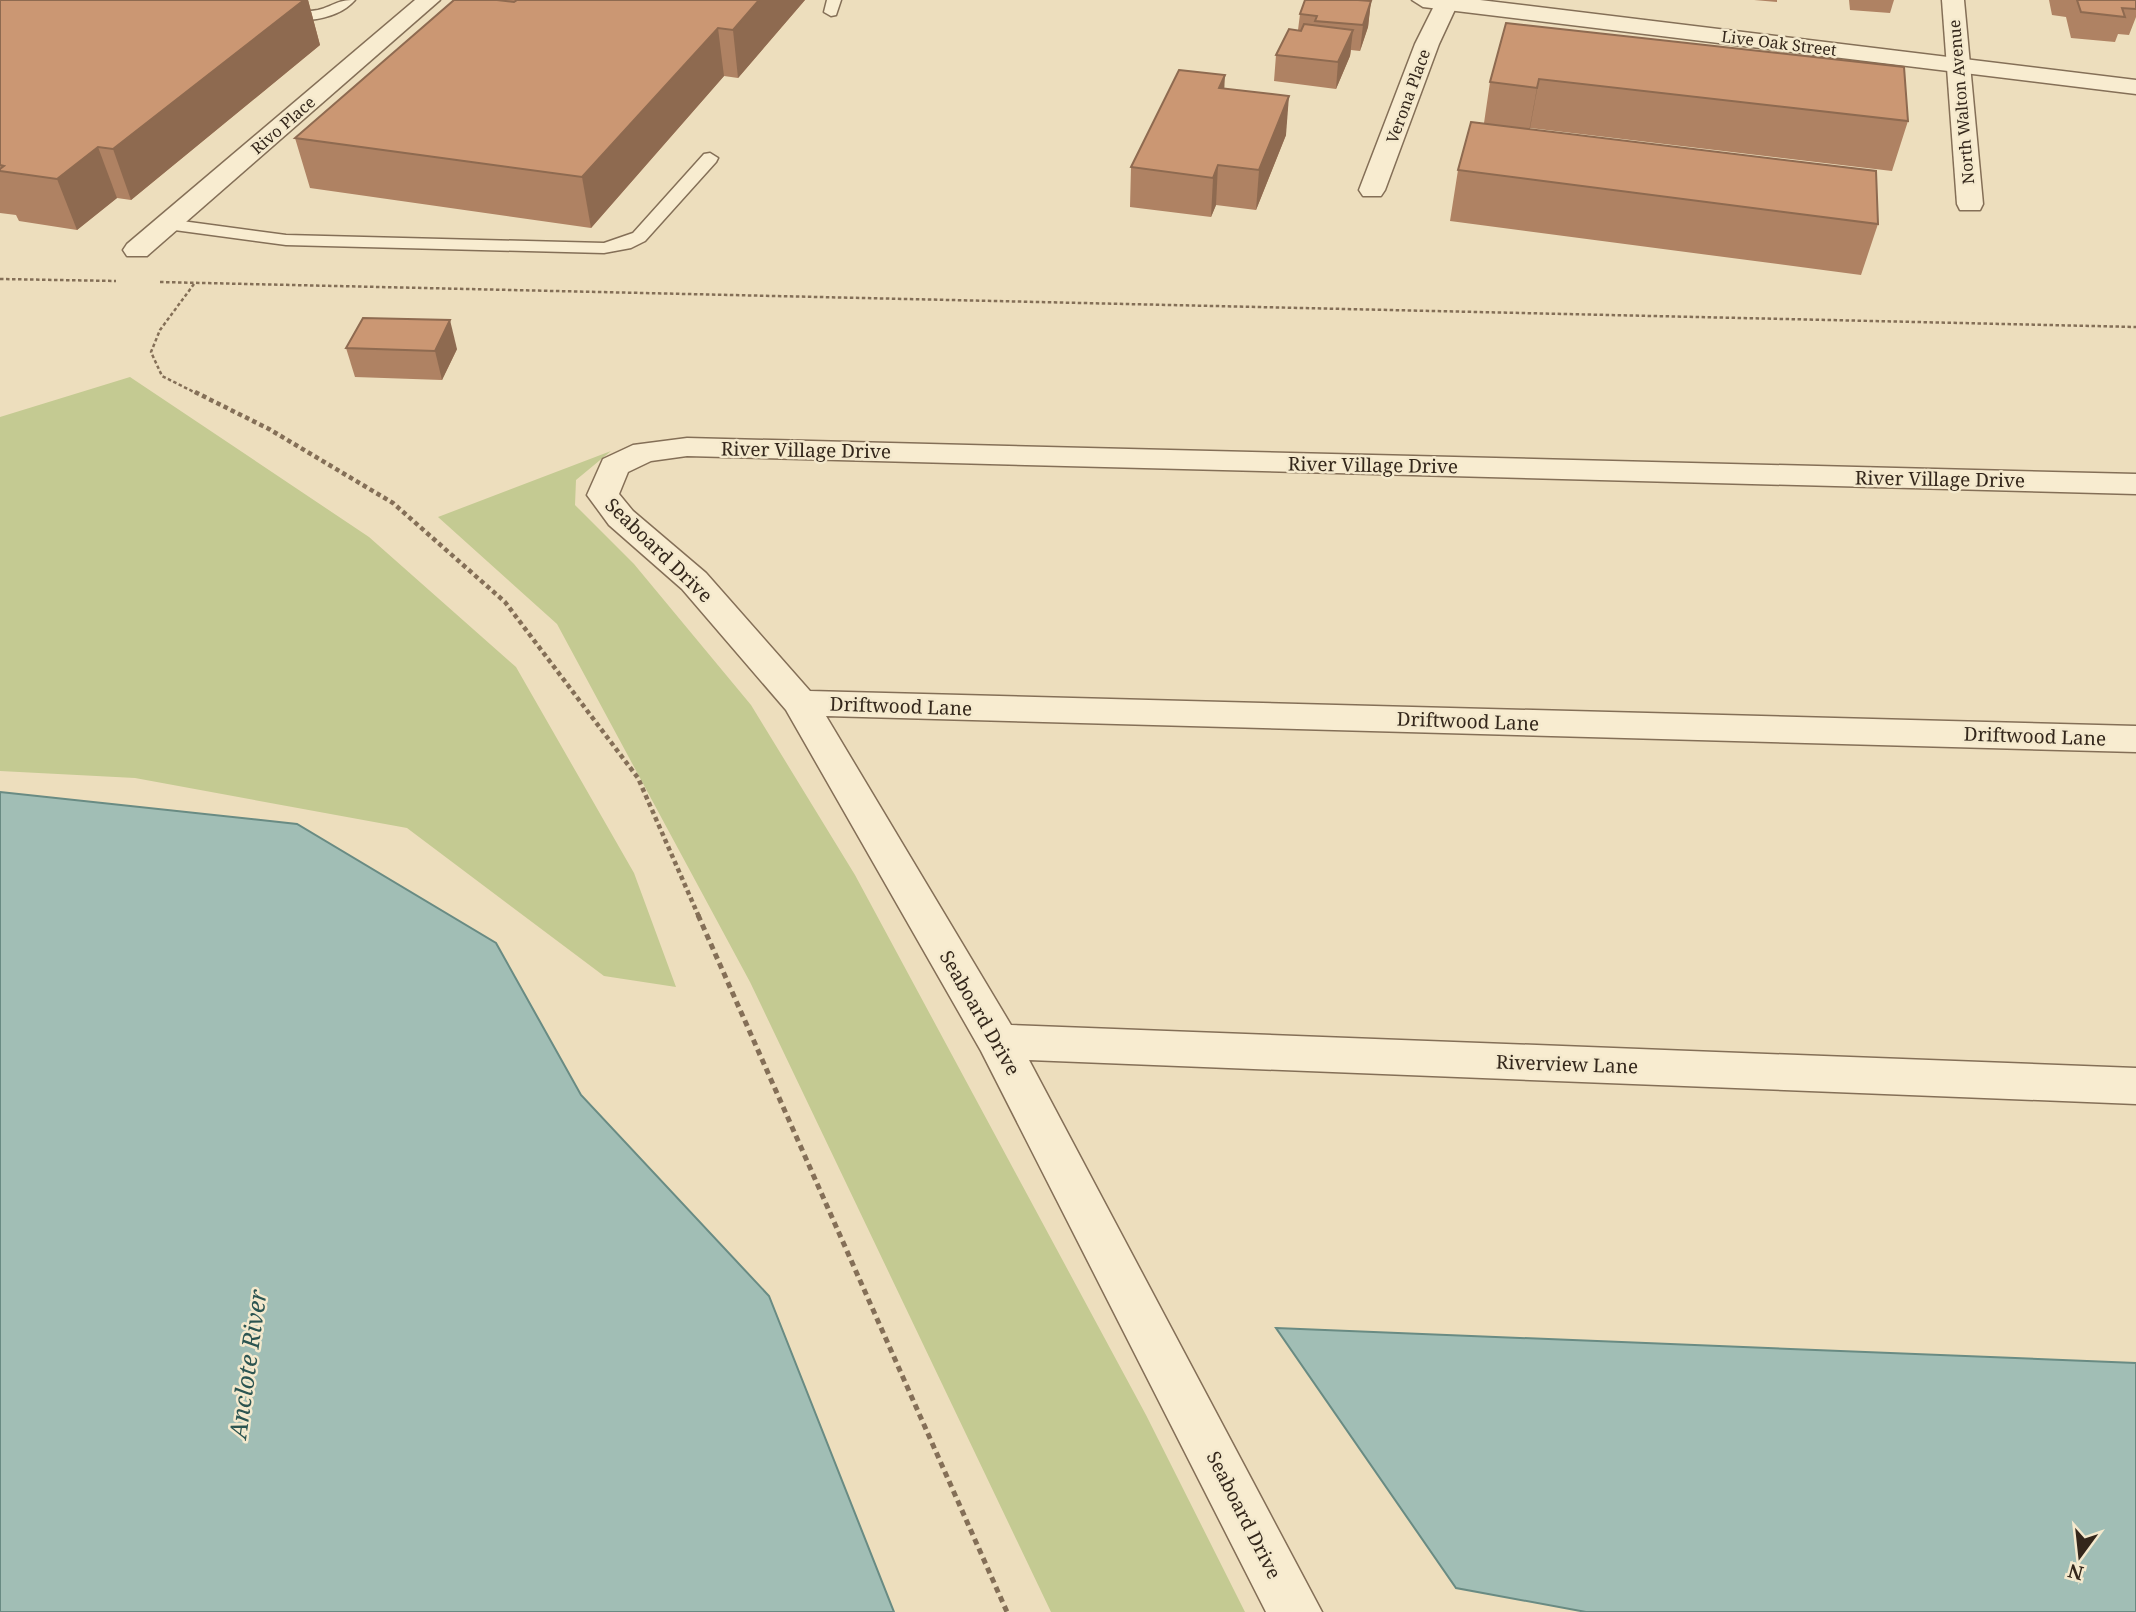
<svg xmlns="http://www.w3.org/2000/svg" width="2136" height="1612" viewBox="0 0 2136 1612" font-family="'Noto Serif',serif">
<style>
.green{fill:#c4ca92}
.water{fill:#a1beb5;stroke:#698b83;stroke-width:2}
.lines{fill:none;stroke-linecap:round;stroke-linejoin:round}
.service-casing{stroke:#846f57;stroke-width:3}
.minor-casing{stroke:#846f57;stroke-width:3}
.tertiary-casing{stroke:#846f57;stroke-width:3}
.path-far2{stroke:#846f57;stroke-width:2.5;stroke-dasharray:3.5 2.5;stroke-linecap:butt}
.path-far1{stroke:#846f57;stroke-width:4.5;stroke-dasharray:4.5 3.5;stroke-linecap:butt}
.path{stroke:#846f57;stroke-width:5;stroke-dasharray:6 4.5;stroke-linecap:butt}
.service{fill:#f8ecd0;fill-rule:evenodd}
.minor{fill:#f8ecd0;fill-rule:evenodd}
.tertiary{fill:#f8ecd0;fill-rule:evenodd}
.wall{fill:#af8263}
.shaded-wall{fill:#8e6a50}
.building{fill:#cb9773;stroke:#8e6a50;stroke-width:2}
.labels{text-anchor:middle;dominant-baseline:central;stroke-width:5;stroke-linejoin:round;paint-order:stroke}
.far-street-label{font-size:16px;fill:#34271b;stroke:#f4e9cd}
.street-label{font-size:19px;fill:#34271b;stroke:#f4e9cd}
.near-water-label{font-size:24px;font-style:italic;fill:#2b5451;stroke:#f4e9cd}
</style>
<rect width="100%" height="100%" fill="#eddebd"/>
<g class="green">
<path d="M130 377 369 537 516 667 634 873 676 987 604 976 407 828 135 778 0 771V417Z"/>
<path d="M611 451 576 480 575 505 634 564 751 705 855 875 1146 1415 1245 1612H1051L750 982 557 624 438 517Z"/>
</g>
<g class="water">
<path d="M0 792 297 824 496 943 581 1095 769 1296 894 1612H0Z"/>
<path d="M1276 1328 2136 1363V1612H1586L1456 1588Z"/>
</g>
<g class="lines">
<g class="service-casing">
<g id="service">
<path d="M247 0H263L261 3 266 9C283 11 301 13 318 10 334 6 336 0 355 0 333 25 287 23 257 16L245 3Z"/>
<path d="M827 0H841L836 15 831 16 824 12Z"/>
<path d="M710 153 718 158 716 162 645 241 631 248 604 253 286 245 167 229 158 224 167 219 286 235 604 243 633 233 704 154Z"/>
</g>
</g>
<g class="minor-casing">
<g id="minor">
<path d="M415 0H440L147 256H127L123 250 127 244Z"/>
<path d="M1437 0H1455L1458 3 1439 44 1385 190 1381 196H1363L1359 190 1415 44Z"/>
<path d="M1942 0H1964L1983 204 1980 210H1960L1957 204Z"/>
<path d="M687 438 2136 474V494L687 456 651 461 628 472 619 494 633 511 706 573 810 691 2136 726V752L826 716 1011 1025 2136 1068V1104L1029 1060 1322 1612H1266L981 1051 786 710 682 589 609 525 587 495 603 459 633 445Z"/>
</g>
</g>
<g class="tertiary-casing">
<path id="tertiary" d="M1412 0H1480L2136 80V94L1423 7Z"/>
</g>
<g class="path-far2">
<path d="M0 279 116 281"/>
<path d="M160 282 2136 327"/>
<path d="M194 284 160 330 151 352 162 376 198 394"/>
</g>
<path class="path-far1" d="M195 392 269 429 393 503 505 602 638 778 699 917"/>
<path class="path" d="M698 915 1007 1612"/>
<use href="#service" class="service"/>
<use href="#minor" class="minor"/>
<use href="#tertiary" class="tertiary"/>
</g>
<g class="wall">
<path d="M0 0H308L320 45 131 200 117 198 77 230 19 221 16 215 0 213Z"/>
<path d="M454 0H805L738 78 724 76 591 228 310 188 295 138Z"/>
<path d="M1754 0H1777V2Z"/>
<path d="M1849 0H1894L1890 13 1850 10Z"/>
<path d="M2049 0H2136V17L2129 35 2118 34 2115 42 2071 38 2066 17 2052 15Z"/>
<path d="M1371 1 1368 27 1360 51 1351 50 1350 56 1336 89 1274 81 1276 55 1298 30 1300 14Z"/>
<path d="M1506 23 1908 121 1892 171 1530 128V129L1878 224 1861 275 1450 221 1458 170 1484 123 1490 82Z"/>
<path d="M1224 89 1286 135 1256 210 1216 205 1211 217 1130 207 1131 167Z"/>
<path d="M346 348 457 349 442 380 355 377Z"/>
</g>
<g class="shaded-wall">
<path d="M304 0H308L320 45 131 200 113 149Z"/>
<path d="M759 0H805L738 78 733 30Z"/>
<path d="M1371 1 1368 27 1360 51 1363 25Z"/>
<path d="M718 28 724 76 591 228 582 177Z"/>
<path d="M1353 30 1350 56 1336 89 1338 62Z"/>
<path d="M1225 75 1223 113 1219 88Z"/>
<path d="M1539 79 1530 128 1528 137 1537 88Z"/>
<path d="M1289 96 1286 135 1256 210 1259 170Z"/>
<path d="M98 147 117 198 77 230 57 179Z"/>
<path d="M1218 165 1216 205 1211 217 1213 178Z"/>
<path d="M450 320 457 349 442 380 435 351Z"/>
</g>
<g class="building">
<path d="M0 0H304L113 149 98 147 57 179 0 171V169L4 166 0 165Z"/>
<path d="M454 0H497L514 2 517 0H759L733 30 718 28 582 177 295 138Z"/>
<path d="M1305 0H1358L1371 1 1363 25 1315 21 1317 16 1300 14Z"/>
<path d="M2077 0H2136V9L2122 8 2125 17 2081 12Z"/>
<path d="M1506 23 1904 67 1908 121 1539 79 1537 88 1490 82Z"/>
<path d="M1304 24 1353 30 1338 62 1276 55 1289 29 1301 31Z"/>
<path d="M1179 70 1225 75 1219 88 1289 96 1259 170 1218 165 1213 178 1131 167Z"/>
<path d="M1471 122 1876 171 1878 224 1458 170Z"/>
<path d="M363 318 450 320 435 351 346 348Z"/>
</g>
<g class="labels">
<g class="far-street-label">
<text transform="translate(1779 43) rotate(7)">Live Oak Street</text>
<text transform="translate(1408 96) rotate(-70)">Verona Place</text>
<text transform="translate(1961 102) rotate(-95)">North Walton Avenue</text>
<text transform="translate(283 125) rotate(-41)">Rivo Place</text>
</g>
<g class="street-label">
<text transform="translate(806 450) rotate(1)">River Village Drive</text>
<text transform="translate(1373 465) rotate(1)">River Village Drive</text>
<text transform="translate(1940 479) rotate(1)">River Village Drive</text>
<text transform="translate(659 550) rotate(44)">Seaboard Drive</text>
<text transform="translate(901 706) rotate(2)">Driftwood Lane</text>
<text transform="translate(1468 721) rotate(2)">Driftwood Lane</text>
<text transform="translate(2035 736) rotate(2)">Driftwood Lane</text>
<text transform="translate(980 1013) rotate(60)">Seaboard Drive</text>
<text transform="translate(1567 1064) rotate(2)">Riverview Lane</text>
<text transform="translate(1244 1515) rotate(63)">Seaboard Drive</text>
</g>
<g class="near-water-label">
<text transform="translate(247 1364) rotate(-82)">Anclote River</text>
</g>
</g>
<g transform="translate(2080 1556) rotate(195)" stroke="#f4e9cd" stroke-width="5" paint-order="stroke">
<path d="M0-5L12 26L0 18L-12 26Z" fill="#34271b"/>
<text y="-10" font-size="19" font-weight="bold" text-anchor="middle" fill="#34271b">N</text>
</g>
</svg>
